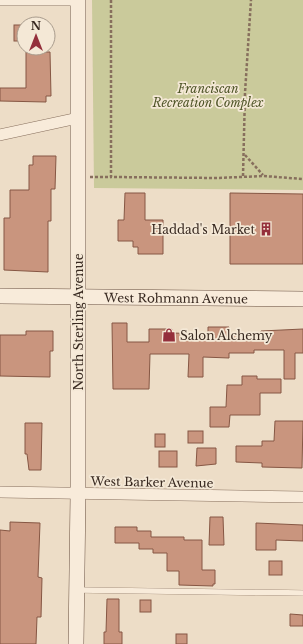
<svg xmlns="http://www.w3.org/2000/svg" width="303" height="644" viewBox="0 0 303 644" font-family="'Libre Baskerville',serif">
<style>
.green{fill:#caca9b}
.building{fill:#c9957e;stroke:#865744}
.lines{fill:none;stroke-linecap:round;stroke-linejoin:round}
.lane-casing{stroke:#876f5d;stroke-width:6}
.street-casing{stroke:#876f5d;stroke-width:12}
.secondary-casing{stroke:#695040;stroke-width:16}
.path{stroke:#876f5d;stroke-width:2.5;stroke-dasharray:3 2;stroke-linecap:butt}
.lane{stroke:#f8ebda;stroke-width:5.5}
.street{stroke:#f8ebda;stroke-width:11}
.secondary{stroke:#f8ebda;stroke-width:15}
.labels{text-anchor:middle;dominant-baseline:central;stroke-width:3.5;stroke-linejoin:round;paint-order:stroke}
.park-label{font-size:12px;font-style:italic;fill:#4e5427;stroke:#f4e8d6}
.poi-label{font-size:12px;fill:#382920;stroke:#f4e8d6;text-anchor:end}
.street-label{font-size:12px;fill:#382920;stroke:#f4e8d6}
</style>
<rect width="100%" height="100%" fill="#edddc7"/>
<path class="green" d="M92 0H303V190L94 188Z"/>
<g class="building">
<rect x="14" y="25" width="10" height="16"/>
<path d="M26 52H50L51 96H46V102L0 101V88H26Z"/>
<path d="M33 156H56L55 189H51V221H48V272L4 270V218H10V190H29V165H33Z"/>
<path d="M125 193H145V220H163V254H138V247H133V241H118V220H124Z"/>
<path d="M230 193 303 194V264H230Z"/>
<path d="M112 323H127V342H149V329H172V333L208 334V327H229V334H261V331L303 329V353H295V379H284V350H254V353H229V358L203 357V377H188L189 354H150L149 389H113Z"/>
<path d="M26 331H53V351H50V377L0 376V335H26Z"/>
<path d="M242 376H257V379H281V393H260V415H230L229 427H210V407H226L227 385H242Z"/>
<path d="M275 421H303L302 468 262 467V463L236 462V446H262V441H274Z"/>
<path d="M25 423H42L41 470H29L27 454H25Z"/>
<rect x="188" y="431" width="15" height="12"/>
<rect x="155" y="434" width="10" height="13"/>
<path d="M197 448H216V464L196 466Z"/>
<rect x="159" y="451" width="18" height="16"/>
<path d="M210 517H223L224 545H209Z"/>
<path d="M10 522 40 523 38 577 42 578 41 617H37L36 644H0V530L10 531Z"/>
<path d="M256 523 303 525V541L276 540V550H256Z"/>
<path d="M115 527H137V531H151V537H184V540H202V570H215V584H213V586L179 585V571H167V553H153V549H139V543H115Z"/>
<rect x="269" y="561" width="13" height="14"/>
<path d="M107 599H119V632H122V644H104V632H106Z"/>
<rect x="140" y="600" width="11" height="12"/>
<path d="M290 614 303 615V626H290Z"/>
<rect x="176" y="634" width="11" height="10"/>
</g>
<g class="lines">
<g class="lane-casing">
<path id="lane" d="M77 590 303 593"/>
</g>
<g class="street-casing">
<g id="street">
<path d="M0 0H78"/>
<path d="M0 135 78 118"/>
<path d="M0 492 303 497"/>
</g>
</g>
<g class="secondary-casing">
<g id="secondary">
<path id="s1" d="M0 296 303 299"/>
<path d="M76 644 78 495V0"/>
</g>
</g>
<g class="path">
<path d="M111 0V177L217 178 264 176 303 179"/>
<path d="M245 155 263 175"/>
<path d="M243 176 245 93 251 0"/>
<path d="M90 177H111"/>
</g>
<use href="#lane" class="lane"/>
<use href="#street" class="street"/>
<use href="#secondary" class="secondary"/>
</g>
<defs>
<g id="building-bare" transform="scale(1.08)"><path d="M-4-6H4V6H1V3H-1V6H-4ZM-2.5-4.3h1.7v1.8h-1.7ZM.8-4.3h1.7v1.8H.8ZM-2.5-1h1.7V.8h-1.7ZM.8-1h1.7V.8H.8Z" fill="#942f3b" stroke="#f4e8d6" stroke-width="2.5" paint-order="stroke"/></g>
<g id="shop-bare" transform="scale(1.08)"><path d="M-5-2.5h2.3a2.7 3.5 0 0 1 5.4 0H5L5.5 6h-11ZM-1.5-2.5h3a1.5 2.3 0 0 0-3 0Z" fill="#942f3b" stroke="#f4e8d6" stroke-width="2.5" paint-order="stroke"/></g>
</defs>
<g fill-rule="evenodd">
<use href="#building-bare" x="266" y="229"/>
<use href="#shop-bare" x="169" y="335"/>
</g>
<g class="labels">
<g class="park-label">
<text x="208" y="88">Franciscan<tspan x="208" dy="14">Recreation Complex</tspan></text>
</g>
<g class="poi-label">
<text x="255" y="229">Haddad's Market</text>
<text x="180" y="335" text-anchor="start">Salon Alchemy</text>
</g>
<g class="street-label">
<text stroke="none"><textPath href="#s1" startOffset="176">West Rohmann Avenue</textPath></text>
<text transform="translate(78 322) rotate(-90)">North Sterling Avenue</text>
<text transform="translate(152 482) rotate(1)">West Barker Avenue</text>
</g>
</g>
<g transform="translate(36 36)"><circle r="19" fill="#f4e8d6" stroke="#a99c8d"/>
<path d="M0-3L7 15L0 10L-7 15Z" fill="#942f3b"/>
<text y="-6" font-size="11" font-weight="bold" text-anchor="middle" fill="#382920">N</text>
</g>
</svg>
